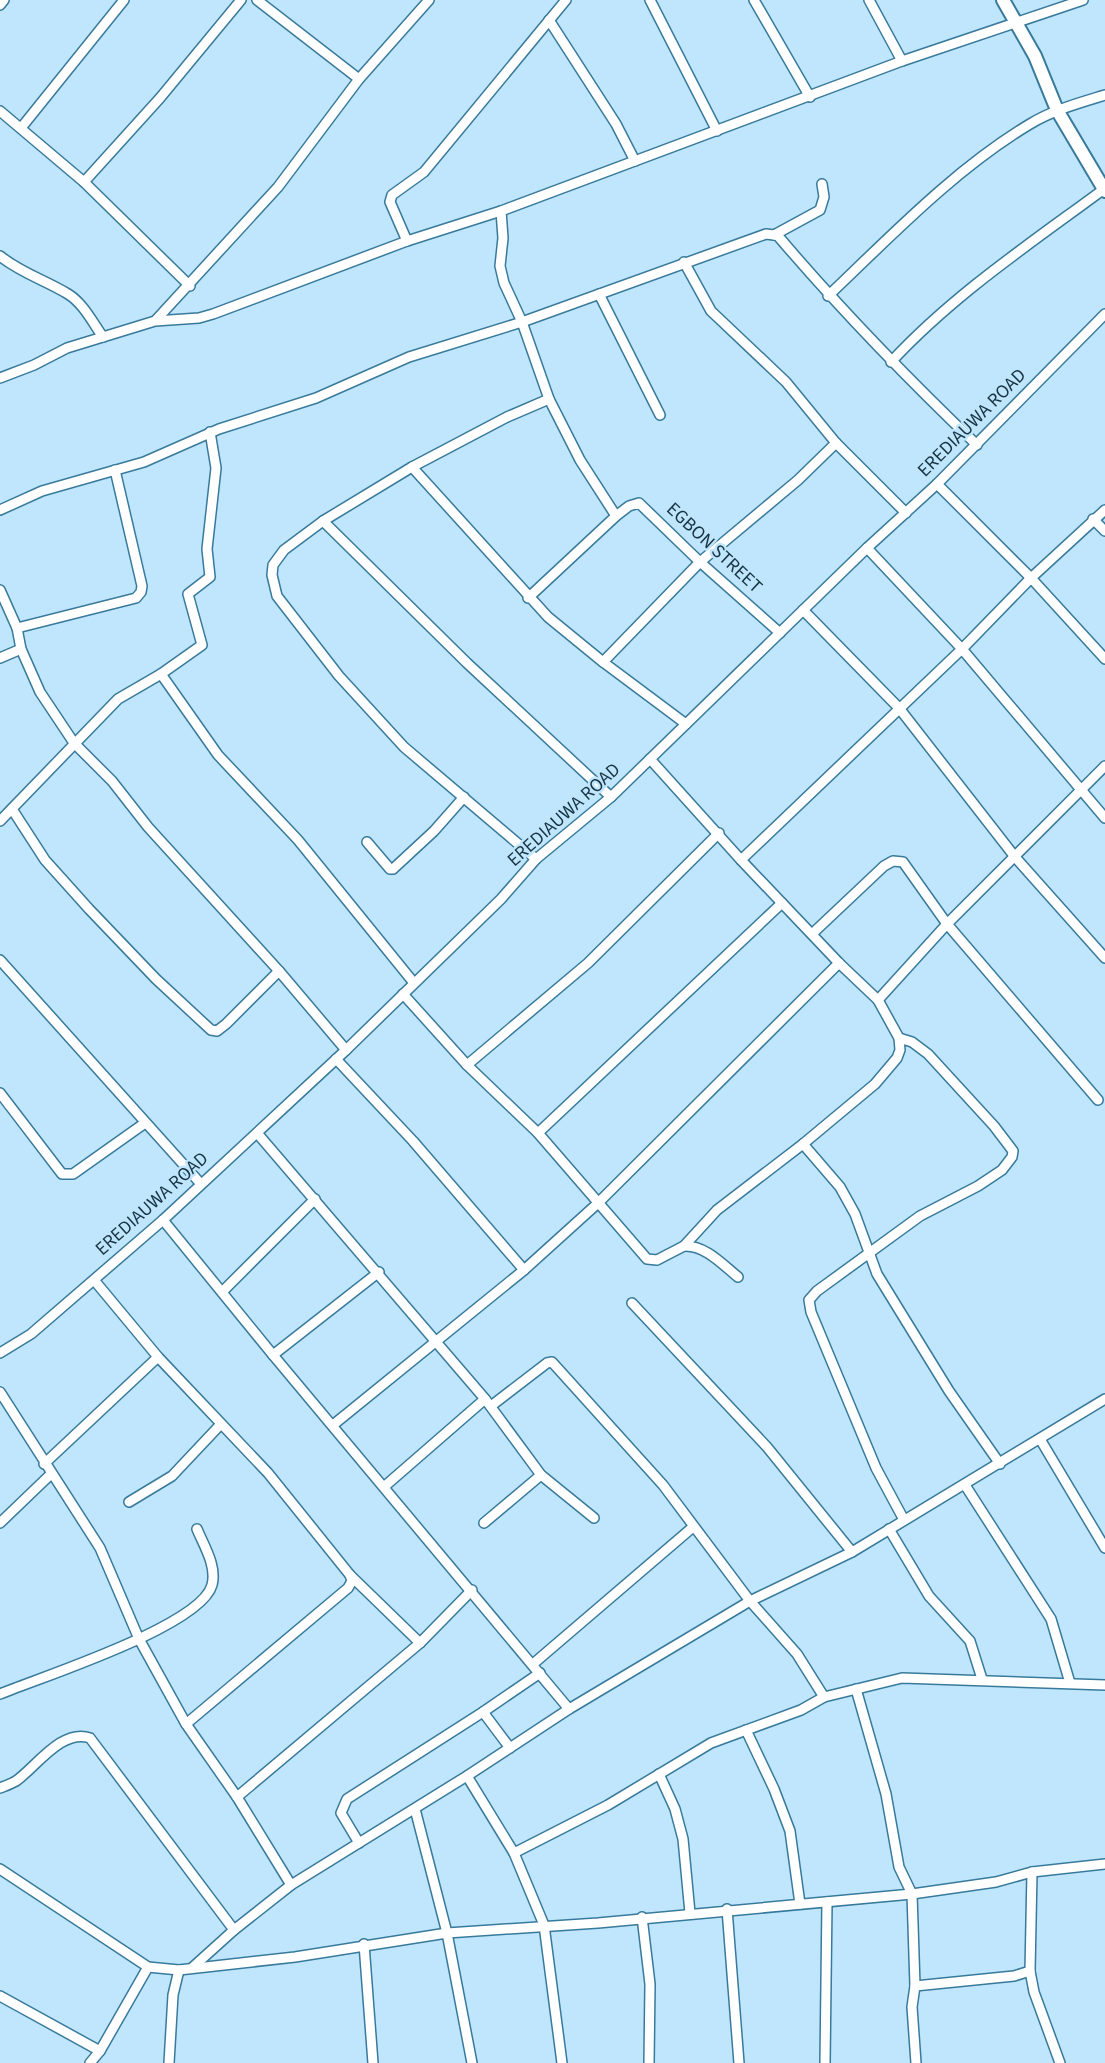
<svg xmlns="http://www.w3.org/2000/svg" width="1105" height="2063" viewBox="0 0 1105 2063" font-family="'Source Sans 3',sans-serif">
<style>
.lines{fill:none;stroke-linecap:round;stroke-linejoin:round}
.minor-casing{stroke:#387a9b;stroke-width:12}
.major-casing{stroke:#387a9b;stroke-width:16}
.minor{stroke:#fff;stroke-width:9}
.major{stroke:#fff;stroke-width:12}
.labels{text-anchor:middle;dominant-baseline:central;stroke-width:5;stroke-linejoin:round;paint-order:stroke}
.street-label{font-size:19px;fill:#183442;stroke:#bfe6fc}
</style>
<rect width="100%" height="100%" fill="#bfe6fc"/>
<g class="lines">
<g class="minor-casing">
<g id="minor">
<path d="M257 0 359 79"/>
<path d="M650 0 717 131"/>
<path d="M754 0 810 97"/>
<path d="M869 0 902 61"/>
<path d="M0 5 4 0"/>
<path d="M549 20 616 124 635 161"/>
<path d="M0 111 84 182 190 286"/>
<path d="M21 128 124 0"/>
<path d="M84 182 160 98 241 0"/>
<path d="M501 211 503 238 500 266 504 283 522 322 549 399 580 460 616 516"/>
<path d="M774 235 778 236C841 310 907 378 977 445"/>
<path d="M407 241 390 202 392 195 424 172 566 0"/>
<path d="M0 256C21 273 45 280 68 294 83 303 93 323 103 337"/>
<path d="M684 262 711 311 786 382 836 443 906 513"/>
<path d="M599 294 660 415"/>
<path d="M828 296C891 236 955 169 1030 124 1053 110 1079 103 1105 95"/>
<path d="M156 320 278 187 359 79 429 0"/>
<path d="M891 362C953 295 1031 243 1104 189"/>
<path d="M0 378 34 365 67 348 155 321 199 318 213 314 407 241 501 211 902 61 1083 0"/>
<path d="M412 467 548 617 603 662 686 724"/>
<path d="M937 484 1031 578 1105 659"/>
<path d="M0 510 42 491 144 462 219 429 316 398 409 357 522 322 766 234 774 235 820 210 824 197 822 184"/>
<path d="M1093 519 1105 531"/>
<path d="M323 521 467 663 611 797"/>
<path d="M867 548 962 649 1105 818"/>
<path d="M0 590 17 628 21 649 40 692 74 743 112 781 148 827 279 971 346 1050"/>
<path d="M528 598 616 516 629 506 639 503 700 562 780 633"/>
<path d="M803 610 899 708 1015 857 1105 958"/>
<path d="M17 628 136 598 141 592 142 586 115 470"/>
<path d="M0 658 21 649"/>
<path d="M603 662 700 562 798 480 836 443"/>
<path d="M161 674 218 755 298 840 414 983"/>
<path d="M650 759 741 860 839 963 878 1000 947 924 1105 766"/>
<path d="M12 809 45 860 89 909 156 979 211 1030 217 1031 226 1024 279 971"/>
<path d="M0 821 118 699 161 674 202 645 188 594 210 577 207 549 216 468 210 432"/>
<path d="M367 842 390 869H393L434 831 464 797"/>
<path d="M536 859 404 747 339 676 277 596 272 575 273 565 284 550 323 521 412 467 507 417 549 399"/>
<path d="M741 860 962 649 1031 578 1105 510"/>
<path d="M813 933 884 866 893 861 903 862 947 924 1098 1100"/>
<path d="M0 960 201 1184"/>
<path d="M403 994 467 1065 538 1133 647 1259 657 1260 684 1246 717 1210 803 1144 875 1084 897 1058 900 1050 899 1038 878 1000"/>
<path d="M899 1038 912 1042 928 1054 994 1126 1013 1151 1012 1157 1002 1170 978 1186 920 1216 817 1291 809 1300 811 1312 876 1468 904 1520"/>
<path d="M336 1059 413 1141 524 1270"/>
<path d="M467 1065 588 963 719 833"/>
<path d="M0 1093 62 1174H73L145 1123"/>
<path d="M257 1133 485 1399 541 1475 594 1518"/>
<path d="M538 1133 782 903"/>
<path d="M803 1144 840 1187 855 1214 877 1274 949 1391 1000 1464"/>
<path d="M163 1220 273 1355 569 1709"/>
<path d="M684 1246C705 1245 722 1264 738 1277"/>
<path d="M94 1280 158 1357 268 1473 350 1575 352 1581 348 1588 186 1724"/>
<path d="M222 1292 315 1199"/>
<path d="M632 1303 767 1447 852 1552"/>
<path d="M0 1353 31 1334 163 1220 346 1050 501 899 536 859 611 797 867 548 937 484 1105 314"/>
<path d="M273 1355 379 1272"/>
<path d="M0 1392 100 1548 139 1639 186 1724 237 1797 291 1885"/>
<path d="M491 1406 547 1363 552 1362 663 1485 750 1601 797 1654 824 1697"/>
<path d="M333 1425 524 1270 597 1204 839 963"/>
<path d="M1040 1439 1105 1548"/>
<path d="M44 1464 158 1357"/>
<path d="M965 1485 1051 1619 1070 1683"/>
<path d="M385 1486 485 1399"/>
<path d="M129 1502 172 1476 221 1424"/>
<path d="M0 1523 51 1474"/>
<path d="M484 1523 541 1475"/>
<path d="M889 1529 929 1596 970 1641 982 1679"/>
<path d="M350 1575 420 1643"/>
<path d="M533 1664 693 1527"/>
<path d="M856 1689 886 1794 899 1867 912 1894 915 1986 912 2007 916 2063"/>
<path d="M0 1694C41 1677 201 1626 212 1585 217 1566 204 1546 197 1529"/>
<path d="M483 1712 510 1748"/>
<path d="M746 1730 774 1789 790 1831 800 1904"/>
<path d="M659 1774 675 1809 683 1839 690 1913"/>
<path d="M467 1776 514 1853 544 1925 562 2063"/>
<path d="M0 1788C5 1786 11 1784 16 1781 36 1767 62 1728 90 1738L234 1930"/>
<path d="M237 1797 420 1643 472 1590"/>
<path d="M415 1809 447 1933 472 2063"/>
<path d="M359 1843 341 1813 347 1799 483 1712 540 1673"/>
<path d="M514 1853 608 1805 711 1743 801 1710 824 1697 902 1678 1105 1685"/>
<path d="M0 1869 148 1967 179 1970 295 1957 447 1933 598 1923 912 1894 996 1882 1032 1872 1105 1864"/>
<path d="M1032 1872 1030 1971 1034 1992 1060 2063"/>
<path d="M727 1909 739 2063"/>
<path d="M642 1917 650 1984 649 2063"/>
<path d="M364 1944 373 2063"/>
<path d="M193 1967 234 1930 291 1885 467 1776 569 1709 750 1601 852 1552 1105 1399"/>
<path d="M915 1986 1014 1976 1030 1971"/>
<path d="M0 1996 100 2051"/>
<path d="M90 2063 100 2051 148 1967"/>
<path d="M169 2063 173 1995 179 1970"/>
<path d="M825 2063 827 1902"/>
</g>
</g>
<g class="major-casing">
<path id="major" d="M1003 0 1035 56 1057 110 1105 191"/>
</g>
<use href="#minor" class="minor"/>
<use href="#major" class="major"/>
</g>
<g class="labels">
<g class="street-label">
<text transform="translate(972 423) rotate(-45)">EREDIAUWA ROAD</text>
<text transform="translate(714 548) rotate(43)">EGBON STREET</text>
<text transform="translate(564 815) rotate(-42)">EREDIAUWA ROAD</text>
<text transform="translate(152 1204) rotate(-42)">EREDIAUWA ROAD</text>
</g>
</g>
</svg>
